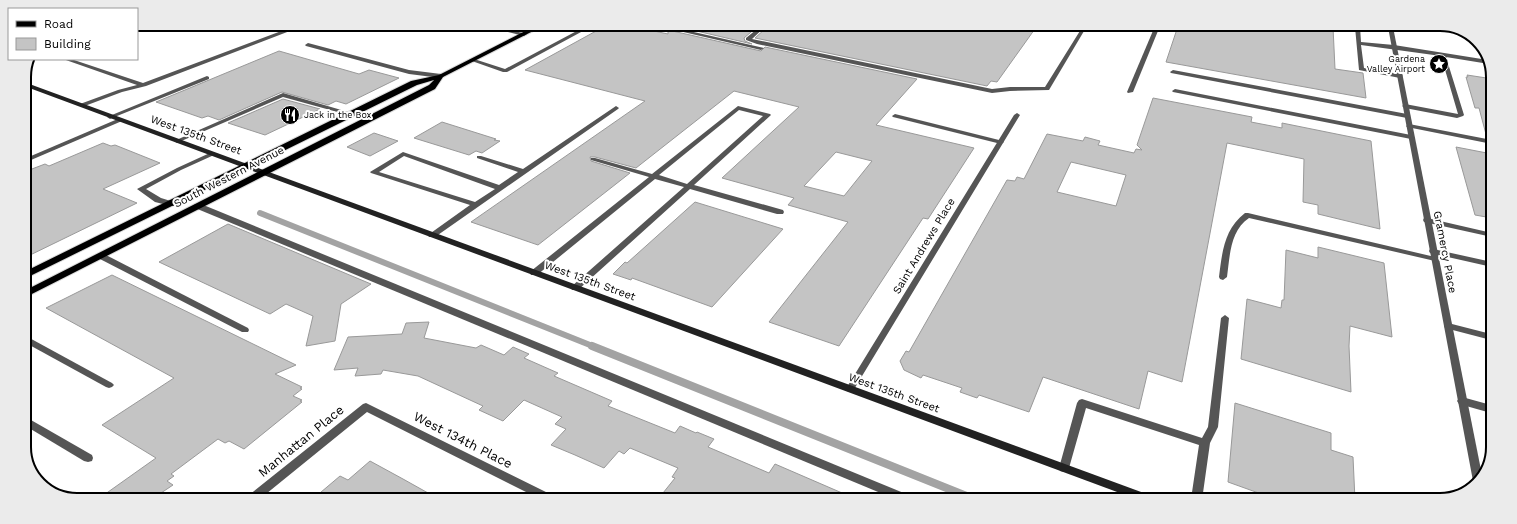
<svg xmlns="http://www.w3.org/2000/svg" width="1517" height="524" viewBox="0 0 1517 524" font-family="'Work Sans',sans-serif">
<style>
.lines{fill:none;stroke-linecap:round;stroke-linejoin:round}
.stream-far1{stroke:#a3a3a3;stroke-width:6}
.stream{stroke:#a3a3a3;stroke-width:8}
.building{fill:#c4c4c4;stroke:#999;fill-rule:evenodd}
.primary-casing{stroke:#dbdbdb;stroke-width:2}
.lane{fill:#555;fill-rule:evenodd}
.street{fill:#555;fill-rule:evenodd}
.secondary{fill:#222;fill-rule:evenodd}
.primary{fill:#000;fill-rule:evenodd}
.labels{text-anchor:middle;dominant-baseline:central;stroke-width:4;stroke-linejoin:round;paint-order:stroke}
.far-poi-label{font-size:9px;fill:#000;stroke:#fff;text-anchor:end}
.street-label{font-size:11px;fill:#000;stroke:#fff}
.near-street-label{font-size:13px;fill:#000;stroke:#fff}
.rim{fill:none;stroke:#000;stroke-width:2}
</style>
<rect width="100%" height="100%" fill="#fff"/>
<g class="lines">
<path class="stream-far1" d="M260 213 595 347"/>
<path class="stream" d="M592 346 974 499"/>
</g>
<g class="building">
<path d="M607 25H618L637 29 640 28 668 34V30L761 51 765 47 917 79 876 125 974 148 928 219 923 218 839 346 769 322 848 222 788 205 794 198 722 178 799 107 734 91 636 168 595 157H590L591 161 630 173 538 245 471 222 645 101 525 70ZM836 152 872 161 844 196 804 186Z"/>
<path d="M671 25H753L758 26 744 38 745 41 752 44Z"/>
<path d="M773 25 1037 26 997 82 991 81 987 86 755 38 766 28 769 29Z"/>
<path d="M1178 26 1333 27 1335 69 1363 73 1366 98 1166 62Z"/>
<path d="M279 51 359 74 369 70 399 78 346 104 336 101 328 105 282 92 219 120 208 116 202 118 156 102Z"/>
<path d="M1467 75 1493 79 1492 139 1487 138 1479 108H1475L1466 77H1468Z"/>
<path d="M1153 98 1252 117 1251 122 1282 128V123L1371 141 1380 229 1318 214V205L1303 202 1304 159 1227 143 1182 382 1148 371 1139 409 1043 377 1029 412 979 395 977 398 960 392 962 388 923 375 921 378 904 370 900 361 906 351 909 352 1007 180 1015 181 1017 177 1024 179 1047 134 1083 141 1085 137 1100 141 1098 145 1134 153 1136 149 1142 150 1137 145ZM1071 162 1126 175 1116 206 1057 192Z"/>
<path d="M283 99 320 109 265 135 228 123Z"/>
<path d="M442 122 496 139 494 140 500 141 482 153 476 151 469 155 414 138Z"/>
<path d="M374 133 398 141 370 156 347 147Z"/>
<path d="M103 143 111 146 115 145 160 163 103 189 137 203 24 258V172L45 164 49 166Z"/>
<path d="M1456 147 1492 154V218L1475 215Z"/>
<path d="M695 202 783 229 712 307 632 278 631 280 613 274 625 262 627 263Z"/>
<path d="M228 224 371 284 341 304 335 341 306 346 313 316 286 304 270 314 159 262Z"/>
<path d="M1318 247 1384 263 1392 337 1350 326 1349 346 1351 392 1241 359 1247 299 1281 308 1282 300H1284L1286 250 1318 258Z"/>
<path d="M112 275 296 365 275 374 302 387 300 388 302 389 293 396 302 400 300 401 302 402 244 449 229 441 225 443 218 439 171 474 174 476 167 481 173 485 155 497H101L156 458 102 425 174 378 46 308Z"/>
<path d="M429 322 424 338 476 348 481 345 504 355 513 347 529 354 524 358 558 373 554 376 612 401 608 406 675 433 680 426 696 433 697 432 714 439 708 447 769 473 775 464 856 499 659 498 675 478 672 477 678 468 630 448 624 454 619 451 604 468 575 455 551 445 566 429 555 424 562 417 524 400 503 421 479 410 483 406 418 376 383 370 381 374 355 376 358 368 334 370 348 337 402 334 406 323Z"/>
<path d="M1235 403 1331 433V450L1353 457 1355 500H1278L1228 482Z"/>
<path d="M370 461 403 479 437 498H314L340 476 348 480Z"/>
</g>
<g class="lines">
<g class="primary-casing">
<path id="primary" d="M537 25H545L443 77 435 89 24 298V291L429 85 434 80 417 85 24 279V272L411 81 439 75Z"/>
</g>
<g class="lane">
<path d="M300 24H308L146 86 122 92 82 107 79 105 80 104 118 90 137 85 63 59H71L143 83Z"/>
<path d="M481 25H489L527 34 524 36 483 26Z"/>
<path d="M588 25H594L507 72H503L469 60 474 59 505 69Z"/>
<path d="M762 25H767L752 39 992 89 1010 87H1045L1083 26H1087L1049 90 1010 91 992 93 757 44 746 40V38Z"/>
<path d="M1155 26H1160L1133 92 1128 93 1127 92Z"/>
<path d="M1355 27H1360L1361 42 1394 45 1488 60 1489 64 1446 57 1464 115 1463 116 1457 118 1405 108 1402 106 1405 104 1458 114 1441 56 1361 45 1364 68 1400 74 1403 76 1400 78 1359 70Z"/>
<path d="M308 43 409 70 441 74 444 76 441 78 409 74 306 46 305 45Z"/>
<path d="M31 59H36L31 62 30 61Z"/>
<path d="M1173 70 1407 114 1410 116 1407 118 1171 73 1170 72Z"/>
<path d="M207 76 209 77V79L112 118 110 119 107 117Z"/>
<path d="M1175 89 1411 135 1414 137 1411 139 1173 92 1172 91Z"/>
<path d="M283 93 355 114 352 116 283 97 179 142 177 143 174 141Z"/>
<path d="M616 106 619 108 618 109 435 237H429L428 235 470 205 371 173 370 172 403 152 499 185 518 172 477 158V156H481L523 169ZM404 156 495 189 475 202 379 172Z"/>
<path d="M738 106 770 114 771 115 694 185 783 210 784 212 783 214H777L690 189 578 290H572L571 288 572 286 684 187 655 179 537 275H531L530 273 531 271 649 177 591 160V158H595L652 174ZM739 110 763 116 687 184 659 175Z"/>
<path d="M895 114 1003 141 1004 142 1001 144 893 117 892 116Z"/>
<path d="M120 118 123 120 122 121 24 163V159Z"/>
<path d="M1409 124 1492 140V144L1407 127 1406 126Z"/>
<path d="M212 152 214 153V155L181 170 146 189 161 198 174 202 175 204 174 206H171L155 202 137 189 177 168Z"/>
<path d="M195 204H201L911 496 912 499H895L195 208 194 206Z"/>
<path d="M1245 213H1248L1435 257 1439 259 1435 261 1249 218C1230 231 1230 255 1227 277L1223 280 1220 279 1219 277C1222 253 1224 229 1245 213Z"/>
<path d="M1424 218H1427L1492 233V237L1424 222 1423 220Z"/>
<path d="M1430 249H1433L1492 262V267L1430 253 1429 251Z"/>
<path d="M98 254H104L248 328 249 330 248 332H242L98 258 97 256Z"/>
<path d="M1225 315 1229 318 1218 427 1210 443 1202 500 1191 499 1199 445 1086 408 1069 468 1068 471 1064 472 1060 471 1059 468 1077 403 1079 400 1082 399 1202 438 1208 427 1221 318Z"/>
<path d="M1448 323 1491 334V340L1445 328 1444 326 1445 324Z"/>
<path d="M24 335 112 383 114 385 112 387 109 388 106 387 24 342Z"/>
<path d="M1462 397 1491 405V413L1459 404 1457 401 1459 398Z"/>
<path d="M24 416 92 455 93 458 92 461 88 462 84 461 24 425Z"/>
</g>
<g class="street">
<path d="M653 25H663L764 48 761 50Z"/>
<path d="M1388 27H1393L1482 475 1475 484 1473 481Z"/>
<path d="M1017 113 1020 115 853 391 850 392 847 391 845 389 847 387 1014 115Z"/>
<path d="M366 403 552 495 553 498H538L367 412 261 498H248L249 495 363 404Z"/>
</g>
<path class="secondary" d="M24 82 1152 496 1154 499H1136L24 86Z"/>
<use href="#primary" class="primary"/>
</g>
<defs>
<g id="sight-disc" transform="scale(1)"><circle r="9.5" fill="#000" stroke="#fff"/><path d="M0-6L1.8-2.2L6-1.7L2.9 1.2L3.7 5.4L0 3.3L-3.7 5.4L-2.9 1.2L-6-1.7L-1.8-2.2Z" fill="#fff"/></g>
<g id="restaurant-disc" transform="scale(1)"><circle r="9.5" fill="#000" stroke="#fff"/><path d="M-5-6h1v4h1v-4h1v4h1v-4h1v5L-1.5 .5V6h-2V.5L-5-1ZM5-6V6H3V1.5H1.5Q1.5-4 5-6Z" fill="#fff"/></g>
</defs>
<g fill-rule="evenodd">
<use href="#sight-disc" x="1439" y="64"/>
<use href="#restaurant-disc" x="290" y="115"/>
</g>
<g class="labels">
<g class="far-poi-label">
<text x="1425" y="59">Gardena<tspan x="1425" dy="10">Valley Airport</tspan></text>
<text x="304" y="115" text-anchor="start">Jack in the Box</text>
</g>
<g class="street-label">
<text transform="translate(196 135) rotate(20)">West 135th Street</text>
<text transform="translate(229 177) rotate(-27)">South Western Avenue</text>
<text transform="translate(924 246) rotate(-59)">Saint Andrews Place</text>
<text transform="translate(1445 252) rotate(79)">Gramercy Place</text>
<text transform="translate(590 281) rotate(20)">West 135th Street</text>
<text transform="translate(894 393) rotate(20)">West 135th Street</text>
</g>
<g class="near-street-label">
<text transform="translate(463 440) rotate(27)">West 134th Place</text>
<text transform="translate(301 441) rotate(-39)">Manhattan Place</text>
</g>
</g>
<path d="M0 0H1517V524H0ZM77 31H1440A46 46 0 0 1 1486 77V447A46 46 0 0 1 1440 493H77A46 46 0 0 1 31 447V77A46 46 0 0 1 77 31Z" fill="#ebebeb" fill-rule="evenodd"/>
<path class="rim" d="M77 31H1440A46 46 0 0 1 1486 77V447A46 46 0 0 1 1440 493H77A46 46 0 0 1 31 447V77A46 46 0 0 1 77 31Z"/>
<rect x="8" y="8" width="130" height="52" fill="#ffffff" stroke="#999999"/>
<rect x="16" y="21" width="20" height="6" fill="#000000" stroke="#999999"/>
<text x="44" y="28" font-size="12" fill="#000000">Road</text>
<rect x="16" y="38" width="20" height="12" fill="#c4c4c4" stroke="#999999"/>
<text x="44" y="48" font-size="12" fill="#000000">Building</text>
</svg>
